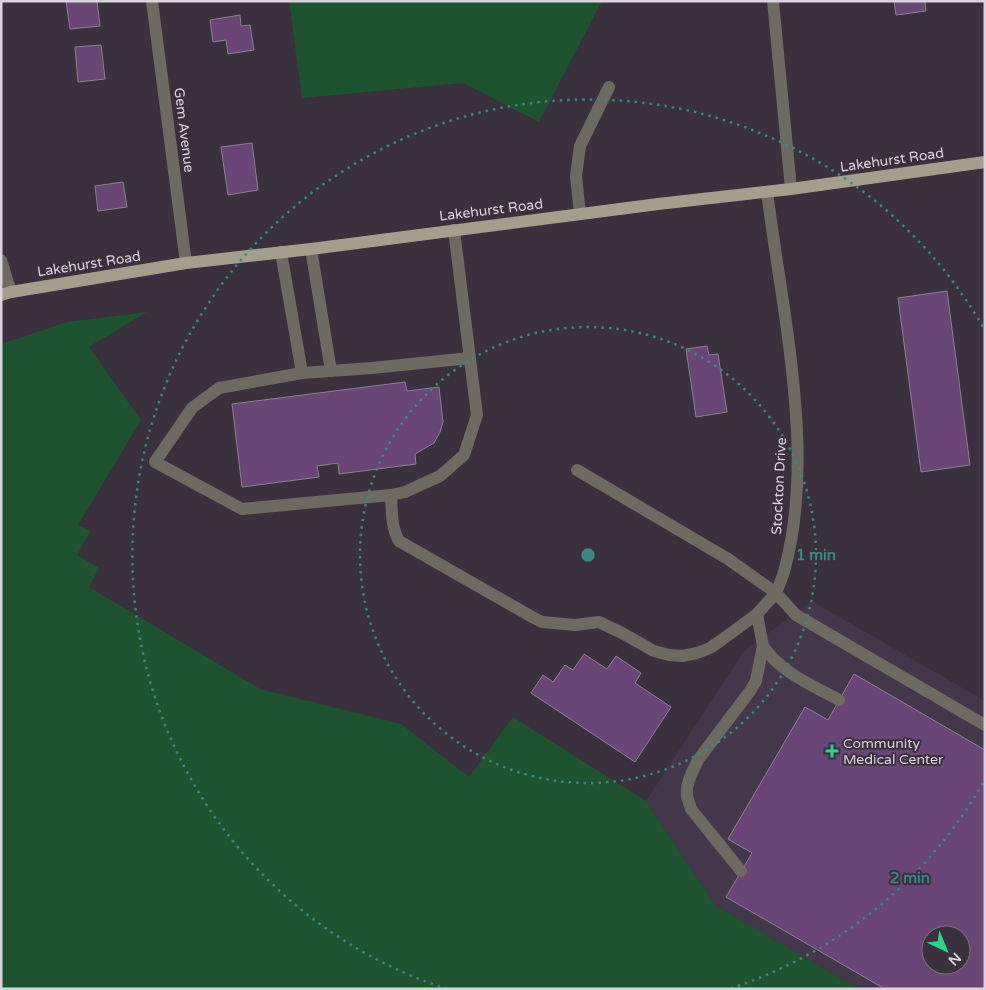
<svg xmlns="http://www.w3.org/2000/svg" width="986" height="990" viewBox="0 0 986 990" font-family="'Varela Round',sans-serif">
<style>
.built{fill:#45374b;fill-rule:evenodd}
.green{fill:#1d542f}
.building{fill:#6a4677;stroke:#8d8191;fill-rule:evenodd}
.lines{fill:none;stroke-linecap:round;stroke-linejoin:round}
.minor{stroke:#6d6a62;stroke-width:12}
.major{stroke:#a49e8d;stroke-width:12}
.ring{fill:none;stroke:#388984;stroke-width:2.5;stroke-dasharray:2.5 5}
.poi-dot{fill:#22d887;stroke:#3a303e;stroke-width:2}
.labels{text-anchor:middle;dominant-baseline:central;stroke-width:4;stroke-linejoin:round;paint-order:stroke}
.street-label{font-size:14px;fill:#dbd4dd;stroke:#3a303e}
.poi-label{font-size:14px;fill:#dbd4dd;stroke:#3a303e;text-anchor:start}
.centre{fill:#388984;stroke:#3a303e;stroke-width:2.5}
.ring-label{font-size:15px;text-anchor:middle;font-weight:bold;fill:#388984;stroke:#3a303e;stroke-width:4;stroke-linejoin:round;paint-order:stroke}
</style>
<rect width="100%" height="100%" fill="#3a303e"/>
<path class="built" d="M812 601 985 701V989H859L715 905 646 801 744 651ZM931 935H961V965H931Z"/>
<g class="green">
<path d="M289 1H602L539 122 463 83 302 98Z"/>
<path d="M147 312 89 347 141 420 78 525 91 531 77 555 99 568 89 587 260 689 401 724 469 777 513 717 646 801 715 905 859 989H1V344L67 322Z"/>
</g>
<g class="building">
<path d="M66 1H97L100 26 70 29Z"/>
<path d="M894 1H925L926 11 896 15Z"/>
<path d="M240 15 241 26 250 25 254 50 228 54 226 40 213 42 210 20Z"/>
<path d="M101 45 105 79 78 82 75 47Z"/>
<path d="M252 143 258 190 228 195 221 147Z"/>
<path d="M123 182 127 207 98 211 95 186Z"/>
<path d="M947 291 970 465 921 472 898 298Z"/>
<path d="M707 346 709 355 718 354 727 412 696 417 686 349Z"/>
<path d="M405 382 407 391 439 387 443 422 440 432 434 443 415 454 416 464 339 474 338 463 317 466 319 477 242 487 232 404Z"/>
<path d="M584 654 607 669 616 656 641 673 635 683 671 707 635 762 531 693 543 675 553 682 565 665 573 670Z"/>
<path d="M854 674 985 750V989H885L726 897 752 853 728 839 805 707 828 720ZM931 935H961V965H931Z"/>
</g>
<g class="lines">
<g class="minor">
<path d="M152 1 186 263"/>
<path d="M773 1 791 189"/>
<path d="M767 192C772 230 778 269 784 308 796 391 807 486 785 568 783 577 779 585 776 593L796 615 985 725"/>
<path d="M580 214 576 176 580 146 609 87"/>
<path d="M454 230 477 415 464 455 440 476 405 492 391 495 242 509 155 462 192 408 219 388 302 373 372 368 470 358"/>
<path d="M311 249 331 371"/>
<path d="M281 252 302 373"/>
<path d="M1 260 11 292"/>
<path d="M391 495C392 511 391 527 399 541L534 618 542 622 575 625 599 622 622 633 654 651 669 655 682 656 697 653 710 648 723 639 757 614 776 593 728 559 577 470"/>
<path d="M763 646C781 673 812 685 839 700"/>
<path d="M741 871 691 809C690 805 688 800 687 796 685 784 693 771 698 760L750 691 756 681 763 646 757 614"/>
</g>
<path class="major" d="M1 295 11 292 186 263 311 249 658 204 791 189 985 162"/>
</g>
<g class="ring">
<circle cx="588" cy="555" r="228"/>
<path d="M983 783A456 456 0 0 1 729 989M447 989A456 456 0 1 1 983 327"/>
</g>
<path class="poi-dot" d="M829.5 743.5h5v5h5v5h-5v5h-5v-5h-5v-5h5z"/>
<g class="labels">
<g class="street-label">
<text transform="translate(184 130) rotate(83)">Gem Avenue</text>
<text transform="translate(892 160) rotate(-8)">Lakehurst Road</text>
<text transform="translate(491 210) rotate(-7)">Lakehurst Road</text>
<text transform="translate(89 264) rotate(-9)">Lakehurst Road</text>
<text transform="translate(779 486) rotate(-87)">Stockton Drive</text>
</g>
<g class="poi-label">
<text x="843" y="743">Community<tspan x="843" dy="16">Medical Center</tspan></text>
</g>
</g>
<circle cx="588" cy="555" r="8" class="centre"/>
<g class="ring-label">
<text x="816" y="560">1 min</text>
<text x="910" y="883">2 min</text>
</g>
<rect width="986" height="990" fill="none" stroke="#dbd4dd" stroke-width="5"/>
<g transform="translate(946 950) rotate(136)"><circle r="24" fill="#3a303e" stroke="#7a727e"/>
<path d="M0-4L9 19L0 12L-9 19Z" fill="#22d887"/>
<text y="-8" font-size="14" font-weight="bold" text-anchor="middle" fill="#dbd4dd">N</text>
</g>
</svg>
